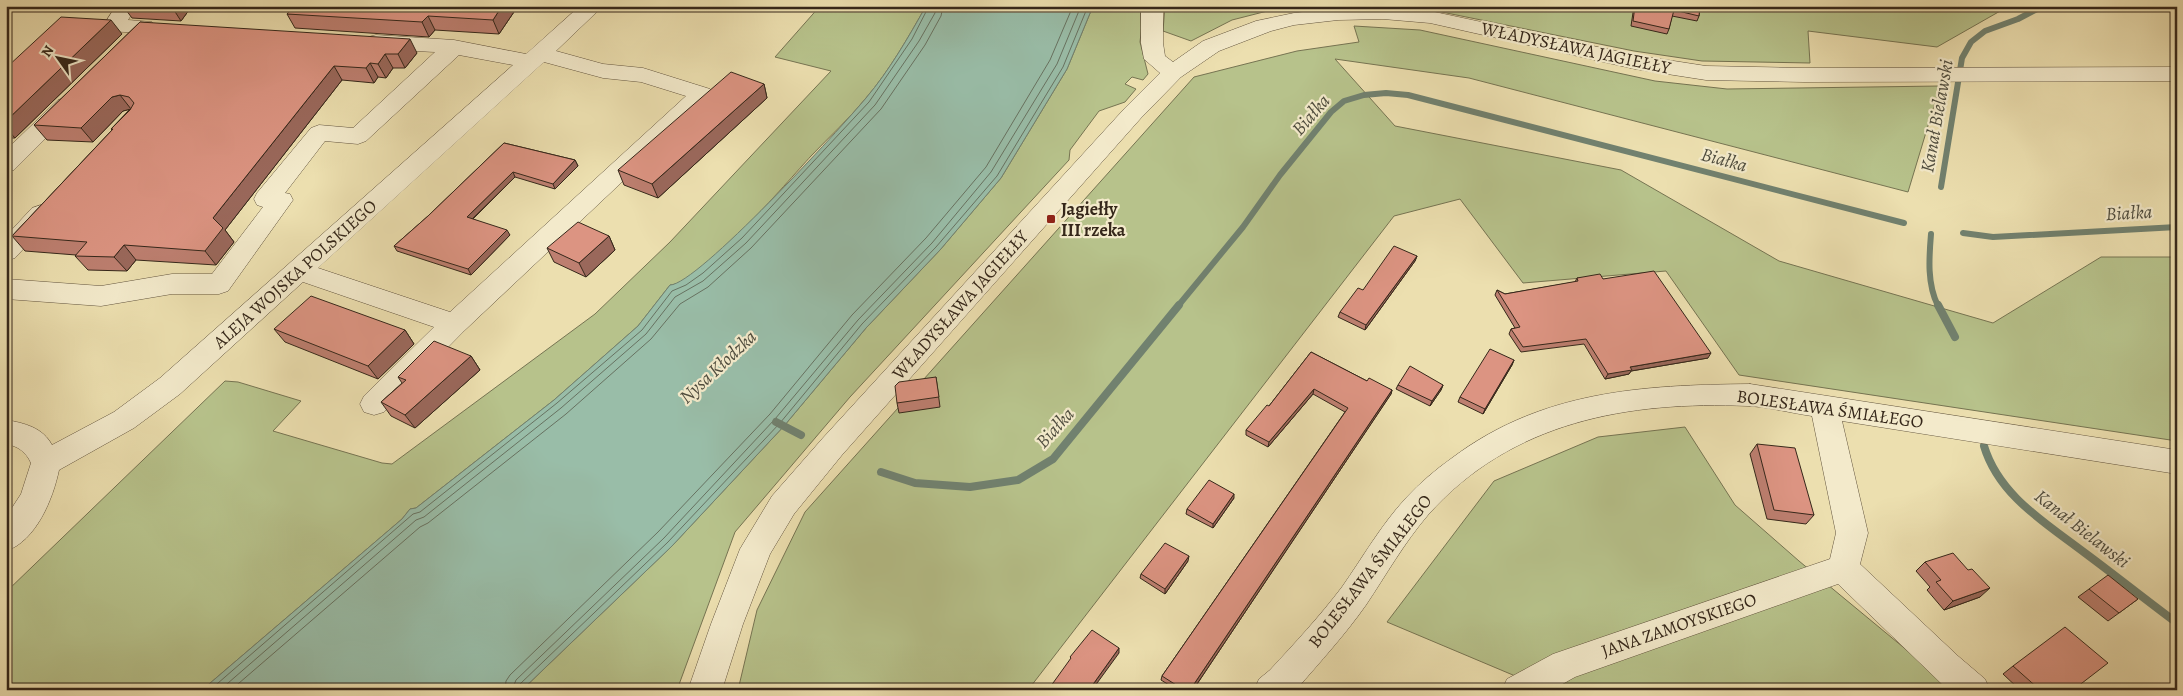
<svg xmlns="http://www.w3.org/2000/svg" width="2183" height="696" viewBox="0 0 2183 696" font-family="Alegreya,serif">
<style>
.green{fill:#b7c28b;stroke:#767452}
.water{fill:#99bda8;stroke:#71816f}
.lines{fill:none;stroke-linecap:round;stroke-linejoin:round}
.shore{stroke:#677261;stroke-width:1}
.stream-far1{stroke:#71816f;stroke-width:6}
.stream{stroke:#71816f;stroke-width:8}
.minor-casing{stroke:#63553f;stroke-width:1}
.minor{fill:#f3eacb;fill-rule:evenodd}
.wall{fill:#bd7f70;stroke:#35271a}
.shaded-wall{fill:#9a685b;stroke:#35271a}
.building{fill:#dc9482;stroke:#35271a}
.poi-dot{fill:#8f2418;stroke:#f3eacb;stroke-width:2}
.labels{text-anchor:middle;dominant-baseline:central;stroke-width:4.5;stroke-linejoin:round;paint-order:stroke}
.street-label{font-size:18px;fill:#35271a;stroke:#f3eacb}
.poi-label{font-size:18px;font-weight:bold;fill:#35271a;stroke:#f3eacb;text-anchor:start}
.water-label{font-size:19px;font-style:italic;fill:#4e4c3e;stroke:#f3eacb}
</style>
<rect width="100%" height="100%" fill="#ecdfaf"/>
<filter id="stains"><feTurbulence type="fractalNoise" baseFrequency=".004" numOctaves="4"/><feColorMatrix values="0 0 0 0 .2 0 0 0 0 .09 0 0 0 0 .02 0 0 0 .5 -.17"/></filter>
<radialGradient id="worn" r=".72"><stop offset=".6" stop-color="#630" stop-opacity="0"/><stop offset="1" stop-color="#630" stop-opacity=".3"/></radialGradient>
<g class="green">
<path d="M820 6H926C908 38 889 71 866 98 849 119 829 137 811 156 788 181 699 285 670 285L638 326 554 400 416 508 410 509 402 519 202 690H6V592L225 381 238 382 301 401 273 431 382 463 392 464 595 314 670 242 831 71 775 57Z"/>
<path d="M1093 6H1144L1140 42 1148 74 1143 80 1132 77 1125 84 1136 89 1125 102 1099 111 1070 150 1069 160 850 397 735 532 677 690H522L672 546 784 426 866 328 940 250 1001 178 1067 69Z"/>
<path d="M1165 6H1287L1232 20 1191 41 1163 31Z"/>
<path d="M1412 6H2009L1937 47 1808 31 1810 63 1702 61 1634 51Z"/>
<path d="M1354 26 1420 30 1655 81 1727 89 1940 86 1908 192 1469 78 1335 59 1395 126 1621 170 1779 261 1993 323 2101 257H2177V331H2175L2177 337V441L1739 375 1666 271 1523 283 1460 199 1394 216 1028 690H738L757 610 805 512 1194 77 1297 51 1359 42Z"/>
<path d="M1685 427 1735 505 1799 561 1955 690H1541L1539 686 1387 622 1494 481 1598 437Z"/>
</g>
<path class="water" d="M926 6H1093L1067 69 1001 178 940 250 866 328 784 426 672 546 522 690H202L402 519 410 509 416 508 554 400 638 326 670 285C697 285 842 127 866 98 889 71 908 38 926 6Z"/>
<g class="lines">
<g class="shore">
<path d="M210 690 413 514 420 512 557 403 642 330 672 291 686 285 703 273 742 238 869 102 912 39 929 6"/>
<path d="M220 690 416 520 424 517 561 408 646 334 675 297 703 281 746 243 875 105 919 41 935 13 936 6"/>
<path d="M231 690 420 527 428 523 566 414 651 339 680 304 708 287 751 248 881 109 925 45 941 16 943 6"/>
<path d="M505 690 506 681 510 675 658 532 770 414 852 315 926 238 986 167 1050 60 1073 6"/>
<path d="M512 690 516 680 664 538 775 419 858 320 932 243 991 172 1057 64 1081 6"/>
<path d="M519 690 520 684 668 542 780 423 862 324 936 247 997 176 1063 67 1088 6"/>
</g>
<g class="stream-far1">
<path d="M1941 187 1962 58 1971 42 1985 31 2018 19 2043 6"/>
<path d="M1963 233 1993 237 2177 227"/>
<path d="M1931 234C1929 258 1927 284 1938 306"/>
<path d="M1178 306 1243 227 1280 175 1331 112 1344 101 1364 95 1386 93 1408 95 1904 223"/>
</g>
<g class="stream">
<path d="M1938 305 1955 337"/>
<path d="M776 422 801 435"/>
<path d="M1984 446C1999 496 2046 523 2085 553 2116 576 2146 600 2177 623"/>
<path d="M881 472 915 483 970 487 1018 480 1053 459 1179 305"/>
</g>
<g class="minor-casing">
<g id="minor">
<path d="M116 6H137L128 20 152 22 155 27 152 32 144 33 106 31 103 26Z"/>
<path d="M580 6H603L556 51 603 64 643 68 710 89 713 94 710 99 464 331 384 412 374 415 364 412 360 404 364 396 434 327 303 282 180 394 134 428 59 470C53 499 36 541 6 551V517L21 494 31 463C26 452 18 446 6 444V420C25 423 43 428 52 445L114 412 160 378 513 65 459 55 366 141 358 144 325 141 285 193 290 194 293 200 228 291 219 294H172L101 306 6 299V279L101 286 172 274H212L263 207 257 205 254 199 257 193 311 128 319 125 353 128 435 52 376 49 368 47 365 42 368 37 376 35 454 40 526 54ZM544 62 603 78 641 82 686 96 450 312 318 268Z"/>
<path d="M1141 6H1163V43L1165 56 1173 62 1203 41 1256 21 1294 13 1338 8 1383 7 1430 11 1635 55 1706 66 1804 68 2177 67V81L1804 82 1706 80 1635 69 1430 23 1383 19 1338 20 1294 25 1271 31 1219 51 1181 77 1141 118 842 455 794 514 770 554 743 624 722 690H688L711 624 740 549 772 496 822 439 1125 108 1160 73 1144 59 1141 43Z"/>
<path d="M66 98 74 100 77 105 74 110 14 170 6 172V150L58 100Z"/>
<path d="M41 205 50 208 53 214 50 220 15 258 6 261V236L32 208Z"/>
<path d="M1750 384 2177 450V474L1842 421 1868 533 1860 564 1958 656 1985 679 1990 690H1948L1838 584 1575 677 1552 690H1502L1507 679 1553 654 1830 559 1836 533 1812 416C1791 413 1769 407 1748 406 1629 401 1511 421 1428 515 1404 543 1386 575 1366 605 1345 635 1320 662 1296 690H1254L1259 679 1270 670C1295 643 1320 616 1342 587 1363 557 1381 525 1406 498 1420 483 1435 470 1452 458 1541 391 1642 385 1750 384Z"/>
</g>
</g>
<use href="#minor" class="minor"/>
</g>
<g class="wall">
<path d="M123 6H192L181 21 132 18Z"/>
<path d="M518 6 499 34 435 30 429 37 295 28 287 14Z"/>
<path d="M1634 6H1700L1699 16 1697 21 1672 16 1669 29 1667 34 1631 26Z"/>
<path d="M140 22 417 53 405 68H393L386 78 378 77 374 83 342 80 225 230 234 242 216 265 136 260 127 271 88 270 75 256 76 255 25 251 12 236 112 130 111 129 130 109 123 111 93 142 47 140 34 125Z"/>
<path d="M122 34 15 138H7L6 139V68Z"/>
<path d="M764 84 767 98 658 198 624 185 618 170Z"/>
<path d="M504 143 575 160 578 166 555 189 515 177 473 219 510 235 471 275 397 251 394 246 428 216Z"/>
<path d="M609 236 615 250 586 277 554 262 547 248Z"/>
<path d="M1417 256 1415 261 1365 330 1338 317 1340 312 1363 290Z"/>
<path d="M1577 278 1603 279 1708 358 1631 371 1629 374 1605 379 1584 344 1521 352 1509 334 1511 329 1515 328 1495 295 1497 290 1505 294 1575 282Z"/>
<path d="M274 329 405 330 414 344 378 379 285 342Z"/>
<path d="M1311 352 1367 381 1392 390 1391 394 1193 690H1177L1161 680 1162 676 1345 412 1313 394 1268 447 1246 435V430L1269 406Z"/>
<path d="M471 356 480 370 415 428 391 416 381 402 402 383 398 377Z"/>
<path d="M1514 360 1512 365 1483 414 1458 402 1460 397Z"/>
<path d="M936 377 940 407 899 413 897 403Z"/>
<path d="M1398 385H1443L1441 390 1430 406 1396 389Z"/>
<path d="M1757 444 1814 515 1806 524 1767 519 1750 454Z"/>
<path d="M1234 498 1213 528 1186 514 1187 509Z"/>
<path d="M1188 561 1165 594 1140 578 1141 574Z"/>
<path d="M1925 562 1980 597 1944 610 1927 590 1930 587 1916 571Z"/>
<path d="M2089 589 2138 599 2108 621 2078 597Z"/>
<path d="M2013 666 2073 690H2020L2003 674Z"/>
</g>
<g class="shaded-wall">
<path d="M172 6H192L181 21 172 7Z"/>
<path d="M502 6H518L499 34 493 20Z"/>
<path d="M428 16 435 30 429 37 422 22Z"/>
<path d="M111 20 122 34 15 138 6 128V121Z"/>
<path d="M410 39 417 53 405 68 398 54Z"/>
<path d="M385 54 393 68 386 78 378 64Z"/>
<path d="M370 63 378 77 374 83 366 68Z"/>
<path d="M334 66 342 80 225 230 234 242 216 265 205 251 213 218Z"/>
<path d="M764 84 767 98 658 198 652 184Z"/>
<path d="M120 95 131 109 123 111 93 142 81 128 112 97Z"/>
<path d="M575 160 578 166 555 189 553 184Z"/>
<path d="M513 172 515 177 469 222 467 217Z"/>
<path d="M507 230 510 235 471 275 468 269Z"/>
<path d="M609 236 615 250 586 277 579 263Z"/>
<path d="M124 245 136 260 127 271 114 257Z"/>
<path d="M1417 256 1415 261 1365 330 1366 325Z"/>
<path d="M405 330 414 344 378 379 368 366Z"/>
<path d="M1711 353 1708 358 1631 371 1629 374 1605 379 1608 374 1630 367Z"/>
<path d="M471 356 480 370 415 428 405 415Z"/>
<path d="M1514 360 1512 365 1483 414 1485 409Z"/>
<path d="M1443 385 1441 390 1430 406 1432 401Z"/>
<path d="M1314 389 1313 394 1268 447 1269 442Z"/>
<path d="M1392 390 1391 394 1193 690H1190Z"/>
<path d="M1234 494V498L1213 528V524Z"/>
<path d="M1189 556 1188 561 1165 594V589Z"/>
<path d="M1990 588 1980 597 1944 610 1953 601Z"/>
<path d="M1119 648V653L1092 690H1089Z"/>
</g>
<g class="building">
<path d="M294 6H502L493 20 428 16 422 22 287 14Z"/>
<path d="M1635 6H1700L1699 16 1674 10 1669 29 1633 21Z"/>
<path d="M61 17 111 20 6 121V68Z"/>
<path d="M140 22 410 39 398 54H385L378 64 370 63 366 68 334 66 213 218 223 228 205 251 124 245 114 257 75 256 87 242 12 236 113 129H111L130 110 134 103 129 97 120 95 112 97 81 128 34 125Z"/>
<path d="M731 72 764 84 652 184 618 170Z"/>
<path d="M504 143 575 160 553 184 513 172 467 217 507 230 468 269 394 246 428 216Z"/>
<path d="M578 222 609 236 579 263 547 248Z"/>
<path d="M1394 246 1417 256 1366 325 1340 312 1358 288 1363 290Z"/>
<path d="M1654 271 1711 353 1630 367 1632 370 1608 374 1586 339 1523 347 1511 329 1520 327 1497 290 1505 294 1578 281 1577 278 1600 274 1603 279Z"/>
<path d="M311 296 405 330 368 366 274 329Z"/>
<path d="M434 341 471 356 405 415 381 402 406 380 398 377Z"/>
<path d="M1490 349 1514 360 1485 409 1460 397Z"/>
<path d="M1311 352 1367 381 1369 378 1392 390 1190 690H1184L1162 676 1348 408 1314 389 1269 442 1246 430 1267 405 1269 406Z"/>
<path d="M1410 366 1443 385 1432 401 1398 385Z"/>
<path d="M936 377 939 397 897 403 895 386 899 382Z"/>
<path d="M1757 444 1795 448 1814 515 1774 510Z"/>
<path d="M1209 480 1234 494 1213 524 1187 509Z"/>
<path d="M1165 543 1189 556 1165 589 1141 574Z"/>
<path d="M1953 553 1968 570 1972 569 1990 588 1953 601 1936 582 1941 580 1925 562Z"/>
<path d="M2108 575 2138 599 2119 613 2089 589Z"/>
<path d="M2065 627 2108 663 2073 690H2040L2013 666Z"/>
<path d="M1092 630 1119 648 1089 690H1048L1071 658 1070 657Z"/>
</g>
<rect class="poi-dot" x="1046" y="214" width="10" height="10" rx="2.5"/>
<g class="labels">
<g class="street-label">
<text transform="translate(1576 48) rotate(12)">WŁADYSŁAWA JAGIEŁŁY</text>
<text transform="translate(295 274) rotate(-42)">ALEJA WOJSKA POLSKIEGO</text>
<text transform="translate(960 305) rotate(-48)">WŁADYSŁAWA JAGIEŁŁY</text>
<text transform="translate(1830 409) rotate(8)">BOLESŁAWA ŚMIAŁEGO</text>
<text transform="translate(1370 571) rotate(-52)">BOLESŁAWA ŚMIAŁEGO</text>
<text transform="translate(1679 625) rotate(-19)">JANA ZAMOYSKIEGO</text>
</g>
<g class="poi-label">
<text x="1061" y="209">Jagiełły<tspan x="1061" dy="21">III rzeka</tspan></text>
</g>
<g class="water-label">
<text transform="translate(1311 115) rotate(-49)">Białka</text>
<text transform="translate(1937 116) rotate(-80)">Kanał Bielawski</text>
<text transform="translate(1724 160) rotate(15)">Białka</text>
<text transform="translate(2129 213) rotate(-3)">Białka</text>
<text transform="translate(718 367) rotate(-43)">Nysa Kłodzka</text>
<text transform="translate(1055 428) rotate(-48)">Białka</text>
<text transform="translate(2082 529) rotate(38)">Kanał Bielawski</text>
</g>
</g>
<rect width="2183" height="696" fill="none" stroke="#ecdfaf" stroke-width="25"/>
<rect x="8" y="8" width="2168" height="681" fill="none" stroke="#35271a" stroke-width="2.5"/>
<rect x="12" y="12" width="2158" height="671" fill="none" stroke="#35271a"/>
<g transform="translate(58 58) rotate(303)" stroke="#f3eacb" stroke-width="4" paint-order="stroke">
<path d="M0-4L9 19L0 12L-9 19Z" fill="#35271a"/>
<text y="-8" font-size="14" font-weight="bold" text-anchor="middle" fill="#35271a">N</text>
</g>
<rect width="100%" height="100%" filter="url(#stains)"/>
<rect width="100%" height="100%" fill="url(#worn)"/>
</svg>
